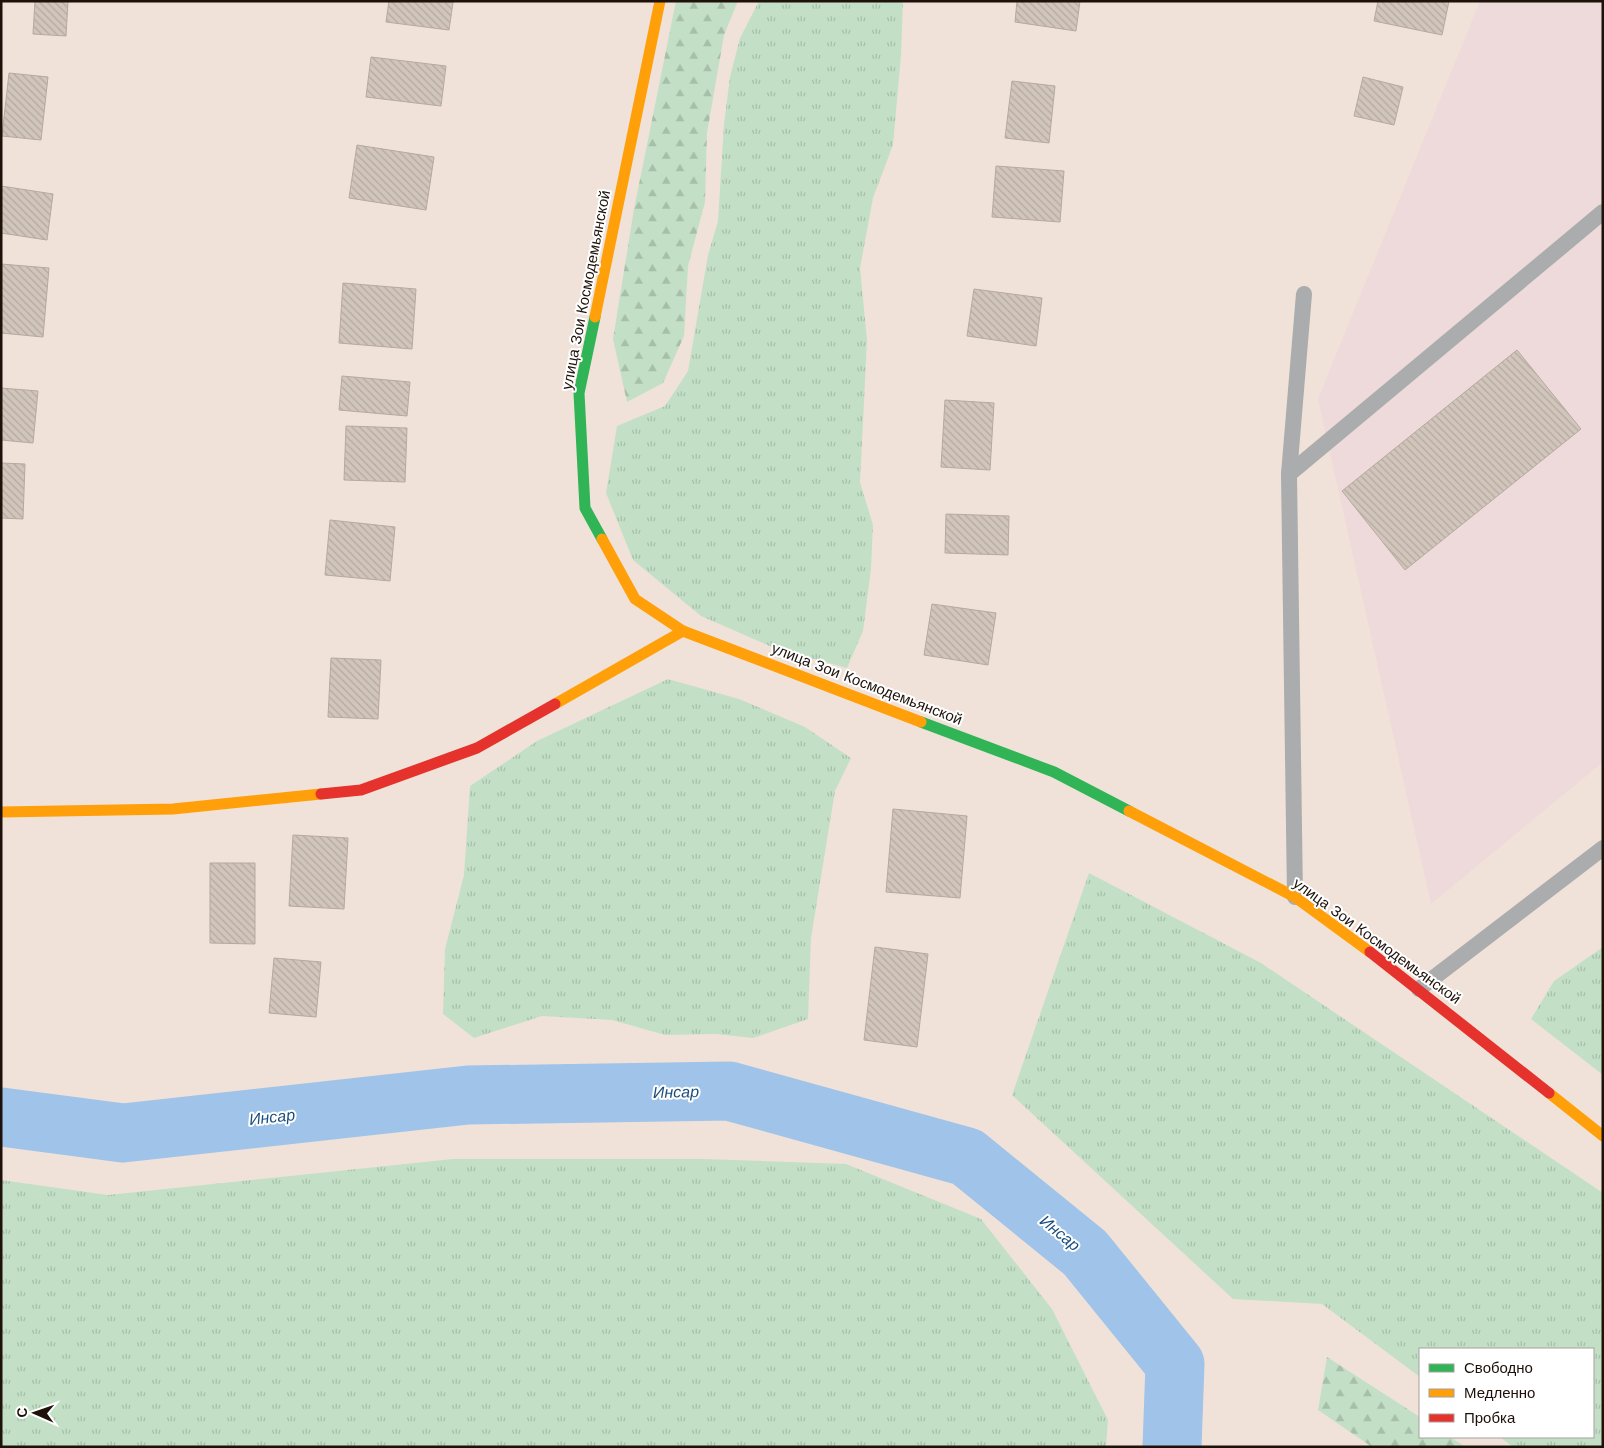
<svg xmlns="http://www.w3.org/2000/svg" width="1604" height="1448" viewBox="0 0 1604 1448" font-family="'Work Sans',sans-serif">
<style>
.education{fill:#eedada}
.grass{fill:url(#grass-tufts)}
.forest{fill:url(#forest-firs)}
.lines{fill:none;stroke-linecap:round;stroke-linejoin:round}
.river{stroke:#9fc3e9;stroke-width:59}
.building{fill:url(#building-back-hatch);stroke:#b5a9a0}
.lane{stroke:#aaacae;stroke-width:16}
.fast{stroke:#30b455;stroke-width:11}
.slow{stroke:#ff9f0a;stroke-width:11}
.jam{stroke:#e5322d;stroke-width:11}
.labels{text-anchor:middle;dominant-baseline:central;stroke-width:4;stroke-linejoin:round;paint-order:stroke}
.street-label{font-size:15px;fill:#1d110a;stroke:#fff}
.water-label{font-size:16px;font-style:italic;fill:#1a4e7e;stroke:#fff}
</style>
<defs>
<pattern id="grass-tufts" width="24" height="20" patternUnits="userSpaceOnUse" patternTransform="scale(1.25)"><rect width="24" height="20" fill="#c3e0c6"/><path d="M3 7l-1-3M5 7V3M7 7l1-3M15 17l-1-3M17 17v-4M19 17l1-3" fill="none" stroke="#a7bfa9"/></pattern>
<pattern id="forest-firs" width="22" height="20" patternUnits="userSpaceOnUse" patternTransform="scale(1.25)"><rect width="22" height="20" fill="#c3e0c6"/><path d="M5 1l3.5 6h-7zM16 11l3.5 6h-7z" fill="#a7bfa9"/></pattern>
<pattern id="building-back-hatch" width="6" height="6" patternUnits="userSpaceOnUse" patternTransform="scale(1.25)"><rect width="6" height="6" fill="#d2c6bc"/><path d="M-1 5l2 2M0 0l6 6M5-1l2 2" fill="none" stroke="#b4a9a0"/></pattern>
</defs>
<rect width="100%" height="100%" fill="#f0e2d8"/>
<path class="education" d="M1480 1H1603V762L1431 904 1318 399Z"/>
<g class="grass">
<path d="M759 1H903L901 55 893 145 873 198 860 268 867 340 860 482 873 525 871 569 863 631 847 668 774 648 701 616 633 560 606 493 617 426 665 406 688 371 708 255 718 221 724 124 730 77 740 38Z"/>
<path d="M668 679 739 699 805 727 851 758 835 791 811 938 808 1019 753 1038 716 1034 665 1035 612 1020 542 1016 474 1038 443 1014 445 949 464 875 470 786 537 741Z"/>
<path d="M1089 873 1261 963 1603 1193V1447H1513L1500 1437H1593V1349H1420V1377L1322 1304 1233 1299 1012 1095Z"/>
<path d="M1603 947V1075L1531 1019 1554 981Z"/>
<path d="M453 1159H705L846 1164 981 1219 1052 1309 1108 1420 1106 1447H1V1180L108 1195Z"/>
</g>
<g class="forest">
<path d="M676 1H738L724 35 707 133 705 202 688 266 684 336 663 383 627 402 613 339 634 209Z"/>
<path d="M1327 1357 1420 1417V1437H1450L1466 1447H1372L1318 1410Z"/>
</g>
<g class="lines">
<path class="river" d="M1 1117 123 1133 468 1095 729 1091 967 1157 1085 1253 1175 1364 1172 1447"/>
</g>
<g class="building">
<path d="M35 1H68L66 36 33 34Z"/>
<path d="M389 1 453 2 449 30 386 22Z"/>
<path d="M1017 1H1080L1076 31 1015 22Z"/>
<path d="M1378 1H1449L1442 35 1374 21Z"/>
<path d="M371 57 446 66 441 106 366 97Z"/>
<path d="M9 73 48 77 41 140 2 136Z"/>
<path d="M1363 77 1403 87 1394 125 1354 116Z"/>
<path d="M1012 81 1055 86 1049 143 1005 138Z"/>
<path d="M357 145 434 157 426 210 349 198Z"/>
<path d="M996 166 1064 171 1060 222 992 217Z"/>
<path d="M1 186 53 194 47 240 1 233Z"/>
<path d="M1 264 49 268 43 337 1 333Z"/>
<path d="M343 283 416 289 412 349 339 343Z"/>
<path d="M974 289 1042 298 1036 346 967 336Z"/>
<path d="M1517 350 1581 429 1405 570 1342 491Z"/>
<path d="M342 376 410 382 407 416 339 410Z"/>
<path d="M1 388 38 391 33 443 1 440Z"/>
<path d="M945 400 994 403 990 470 941 467Z"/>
<path d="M346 426 407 428 405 482 344 480Z"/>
<path d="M1 463 25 464 23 519 1 518Z"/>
<path d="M946 514 1009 516 1008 555 945 553Z"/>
<path d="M330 520 395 527 390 581 325 575Z"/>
<path d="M932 604 996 613 988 665 924 655Z"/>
<path d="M331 658 381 660 378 719 328 717Z"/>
<path d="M893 809 967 816 960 898 886 892Z"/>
<path d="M293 835 348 838 344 909 289 906Z"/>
<path d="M210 863H255V944L210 943Z"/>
<path d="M875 947 928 954 917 1047 864 1040Z"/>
<path d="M274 958 321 962 316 1017 269 1013Z"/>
</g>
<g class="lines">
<g class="lane">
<path d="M1289 474 1603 212"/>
<path d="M1295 897 1289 474 1304 294"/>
<path d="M1419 989 1603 848"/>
</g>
<g class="fast">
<path d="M595 317 579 393 585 508 602 539"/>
<path d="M921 722 1054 772 1129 811"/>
</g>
<g class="slow">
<path d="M595 317 660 1"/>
<path d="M602 539 635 599 683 631 921 722"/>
<path d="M555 704 683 631"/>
<path d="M1129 811 1295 897 1370 952"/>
<path d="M1 812 173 809 321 794"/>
<path d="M1549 1093 1603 1136"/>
</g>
<g class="jam">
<path d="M321 794 361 790 477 748 555 704"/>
<path d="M1370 952 1549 1093"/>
</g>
</g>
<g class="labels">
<g class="street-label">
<text transform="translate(586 290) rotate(-79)">улица Зои Космодемьянской</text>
<text transform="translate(867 684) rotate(21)">улица Зои Космодемьянской</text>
<text transform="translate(1377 941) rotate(36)">улица Зои Космодемьянской</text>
</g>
<g class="water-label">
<text transform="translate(676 1092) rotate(-1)">Инсар</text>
<text transform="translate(272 1117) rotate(-6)">Инсар</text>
<text transform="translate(1060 1233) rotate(39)">Инсар</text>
</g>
</g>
<rect width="1604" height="1448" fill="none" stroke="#1d110a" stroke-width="5"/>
<rect x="1419" y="1348" width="175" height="90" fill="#ffffff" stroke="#a5a09d"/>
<rect x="1429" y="1364" width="25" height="8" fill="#30b455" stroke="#a5a09d"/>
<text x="1464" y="1373" font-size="15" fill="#1d110a">Свободно</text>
<rect x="1429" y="1389" width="25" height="8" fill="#ff9f0a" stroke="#a5a09d"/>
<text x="1464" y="1398" font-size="15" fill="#1d110a">Медленно</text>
<rect x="1429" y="1414" width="25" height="8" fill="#e5322d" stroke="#a5a09d"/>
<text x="1464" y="1423" font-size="15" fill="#1d110a">Пробка</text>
<g transform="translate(35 1413) rotate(272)" stroke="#ffffff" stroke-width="4" paint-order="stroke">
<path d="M0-4L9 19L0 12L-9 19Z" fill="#1d110a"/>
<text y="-8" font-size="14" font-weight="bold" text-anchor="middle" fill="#1d110a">С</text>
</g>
</svg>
